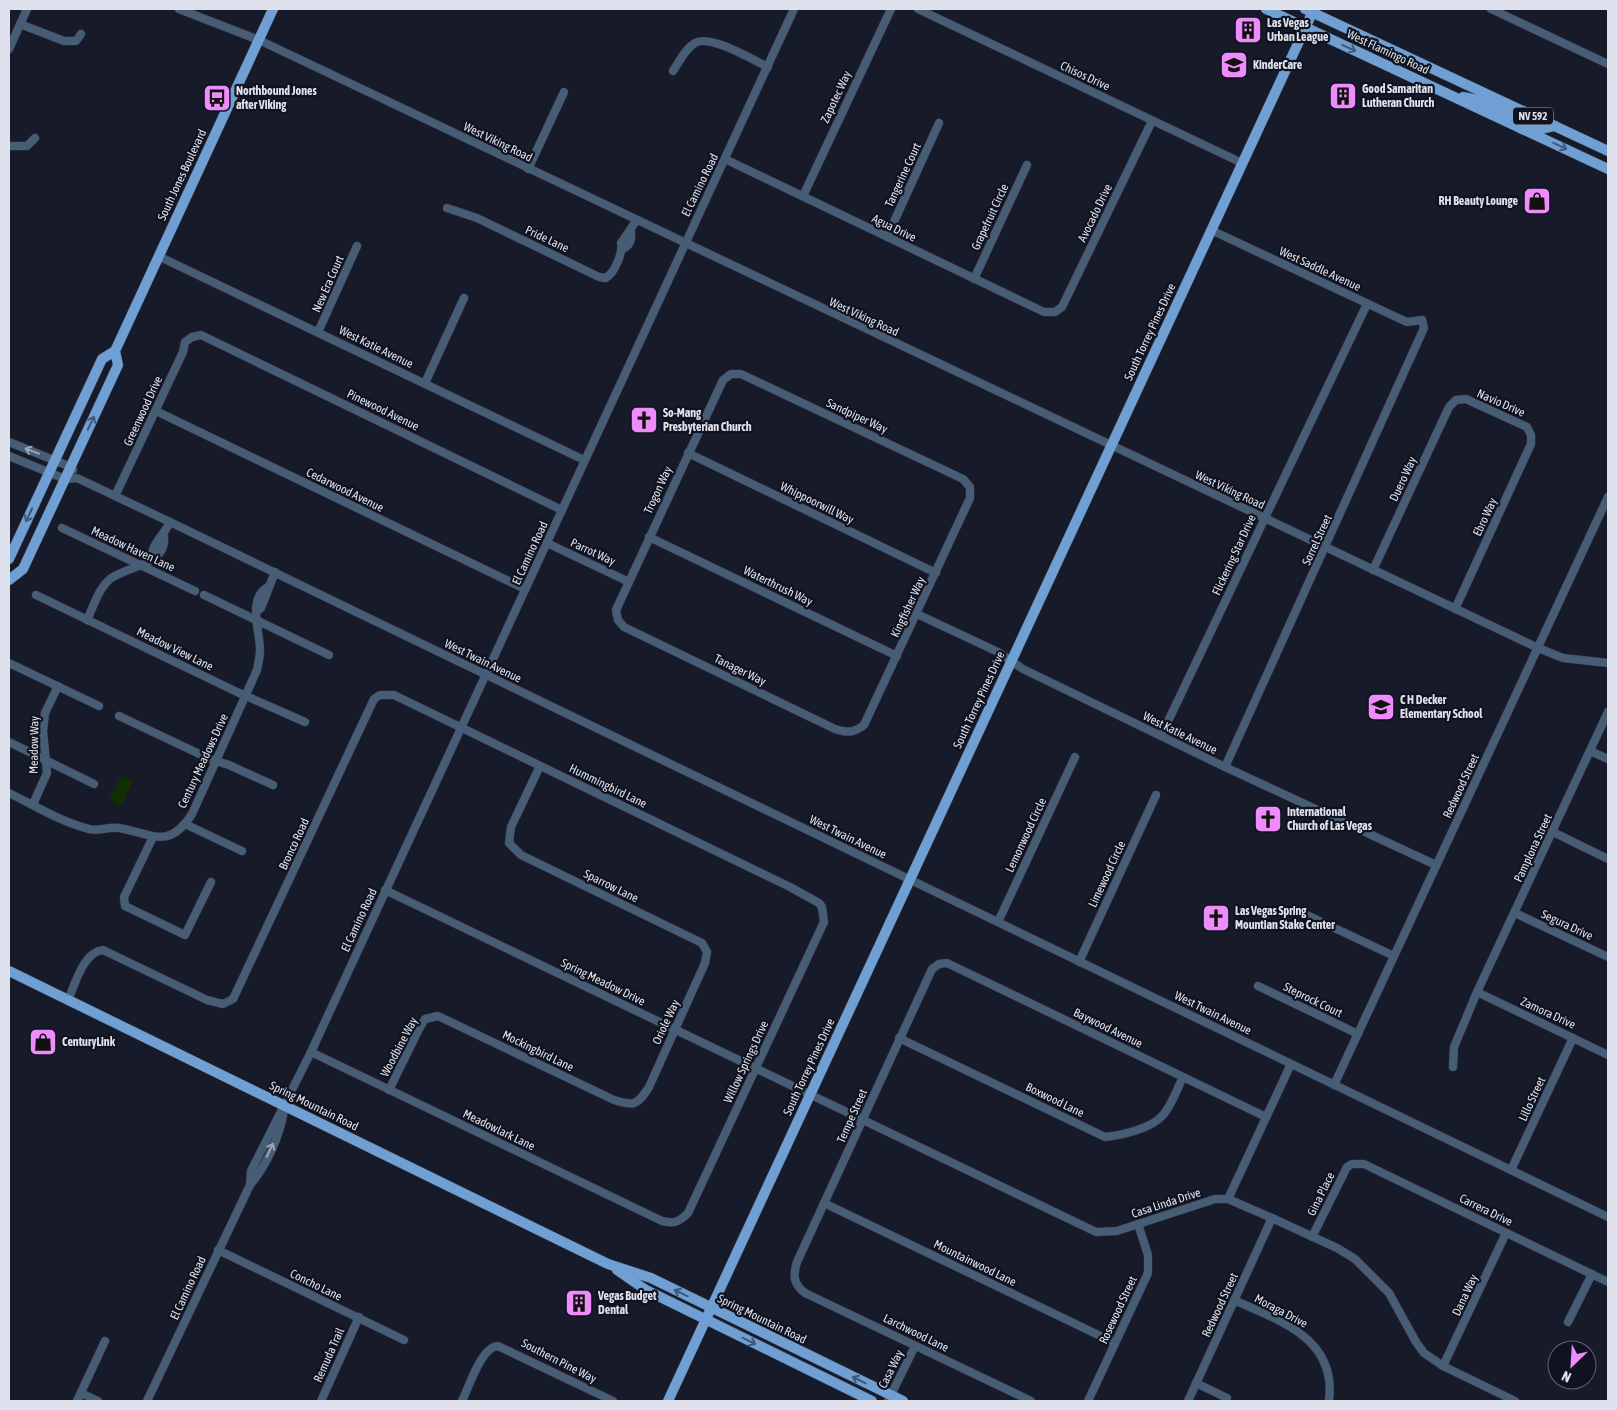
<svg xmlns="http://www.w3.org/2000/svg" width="1617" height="1410" viewBox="0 0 1617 1410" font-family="'Asap Condensed',sans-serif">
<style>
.pitch{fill:#113002}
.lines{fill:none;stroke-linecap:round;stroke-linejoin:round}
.minor-casing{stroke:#333744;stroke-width:9}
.major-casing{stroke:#333744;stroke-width:11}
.minor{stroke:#475d76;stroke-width:8}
.major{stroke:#709fd3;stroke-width:10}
.oneway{stroke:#405879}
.oneway2{stroke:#9ba6b7}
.labels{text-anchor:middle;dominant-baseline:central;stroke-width:4.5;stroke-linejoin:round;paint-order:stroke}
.shield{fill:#0f121f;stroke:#a1a4ae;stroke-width:1}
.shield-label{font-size:11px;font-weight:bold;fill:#dfe2ec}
.poi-label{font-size:12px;font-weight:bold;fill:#dfe2ec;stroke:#0f121f;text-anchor:start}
.street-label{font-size:12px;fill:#dfe2ec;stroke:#0f121f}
</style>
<rect width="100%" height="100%" fill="#171b29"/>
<path class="pitch" d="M121 776 133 781 121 806 109 800Z"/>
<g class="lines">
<g class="minor-casing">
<g id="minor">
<path d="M179 9 259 40 1538 648 1563 658 1608 663"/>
<path d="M918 9 1242 163"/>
<path d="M1491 9 1608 64"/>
<path d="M20 24 64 41H76L81 34"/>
<path d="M9 49 27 9"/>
<path d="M673 71C679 62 685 49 695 43 710 34 751 59 768 67"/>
<path d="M9 146H27L35 138"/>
<path d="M725 159 1044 312H1055L1062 307 1152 121"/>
<path d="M528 169 564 92"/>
<path d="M803 196 891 9"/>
<path d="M447 208 477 218 599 277 606 278C615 272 623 253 621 243L636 221"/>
<path d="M1211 230 1396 317 1407 322 1422 320 1424 328 1225 767"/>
<path d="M887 237 939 123"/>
<path d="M622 249C630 246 632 240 631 232"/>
<path d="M158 256 584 460"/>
<path d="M974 279 1027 165"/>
<path d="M318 332 357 246"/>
<path d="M731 374H741L963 479 970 487V498L864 725C854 733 847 733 835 729L624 627 618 620 616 610 723 380Z"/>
<path d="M425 383 464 298"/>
<path d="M156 411 525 589"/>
<path d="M9 442 71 467 73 470"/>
<path d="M688 453 936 573"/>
<path d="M9 456 65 479 77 478 170 522 1608 1217"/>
<path d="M115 496 183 352 185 342 192 337 201 335 562 510"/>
<path d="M62 528 195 591"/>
<path d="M649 537 897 656"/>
<path d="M547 543 629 582"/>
<path d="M152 559C150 545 165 534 170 522"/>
<path d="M1373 570 1449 407 1456 400 1466 399 1527 427 1531 435V444L1455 609"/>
<path d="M36 595 237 692 305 722"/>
<path d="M204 595 329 655"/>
<path d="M257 611 261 608 275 572"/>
<path d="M917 614 998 652 1023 669 1225 767 1436 865"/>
<path d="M87 620C93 607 99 588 110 579 128 565 167 566 164 536"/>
<path d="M9 663 99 706"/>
<path d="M119 716 210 759 229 765 273 785"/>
<path d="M1161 736 1367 304"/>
<path d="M9 742 94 784"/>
<path d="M1590 751 1608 759"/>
<path d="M9 793C34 805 61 822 89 829 98 832 109 826 119 828 153 834 169 850 192 814L257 670C258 664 260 657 260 650 260 632 247 598 268 587"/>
<path d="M33 804 47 773 43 731 45 713 58 686"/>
<path d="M185 824 242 851"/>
<path d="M1553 832 1608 859"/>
<path d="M153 837 124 897 125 906 185 935 211 882"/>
<path d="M385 890 1096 1232 1117 1231 1215 1199H1228L1272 1218 1337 1248 1355 1259 1389 1293 1416 1342 1424 1353 1443 1366 1515 1401"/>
<path d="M1294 909 1394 956"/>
<path d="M1515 913 1608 957"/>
<path d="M998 922 1075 757"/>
<path d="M1079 962 1156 795"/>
<path d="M1258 986 1358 1034"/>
<path d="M1477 992 1608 1055"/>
<path d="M68 1000C75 985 83 952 103 950L207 1000 223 1004 233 999 374 699 380 695H394L790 887 819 903 822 907 824 922 688 1213C679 1222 674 1224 662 1221L311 1052"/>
<path d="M899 1038 1105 1137C1122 1135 1151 1129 1163 1115 1172 1105 1177 1089 1183 1077"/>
<path d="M1453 1067 1454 1047 1477 992 1608 712"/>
<path d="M1334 1085 1608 497"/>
<path d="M389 1090 419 1029 425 1019 438 1016 614 1100C634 1106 637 1106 649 1087L705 963 707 952 702 943 521 855 509 843 511 827 540 766"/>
<path d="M1511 1170 1573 1038"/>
<path d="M250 1185 251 1171 311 1052 794 9"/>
<path d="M1228 1199 1291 1064"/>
<path d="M824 1203 1115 1343"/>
<path d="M1312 1237 1347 1167 1352 1164H1364L1608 1282"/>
<path d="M218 1250 404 1340"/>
<path d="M1234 1300C1280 1321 1337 1338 1329 1401"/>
<path d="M1568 1322 1592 1274"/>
<path d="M1443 1366 1506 1233"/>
<path d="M1196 1383 1227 1398"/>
<path d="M81 1393 98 1401"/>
<path d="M77 1401 105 1341"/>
<path d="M147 1401 250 1185C267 1165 280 1136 284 1110"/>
<path d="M321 1401 359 1317"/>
<path d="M462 1401C469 1387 481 1347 498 1346L613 1401"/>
<path d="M888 1401 915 1346"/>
<path d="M1031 1401 805 1293C793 1284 793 1275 797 1262L932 969 939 964 947 963 1266 1117"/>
<path d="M1088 1401 1148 1273V1255L1138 1224"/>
<path d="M1188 1401 1272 1218"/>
</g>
</g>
<g class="major-casing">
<g id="major">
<path d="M1266 9 1608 169"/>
<path d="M1305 9 1608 151"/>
<path d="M1463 97 1478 100 1513 116H1518L1523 111"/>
<path d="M1522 129 1529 125 1542 129 1555 126"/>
<path d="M9 559 102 359 115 351 273 9"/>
<path d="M9 580 23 569 118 365 115 351"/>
<path d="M9 971 608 1264 651 1278 903 1401"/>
<path d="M617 1270 646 1290 872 1401"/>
<path d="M668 1401 1314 9"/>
</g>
</g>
<use href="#minor" class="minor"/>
<use href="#major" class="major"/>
</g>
<defs><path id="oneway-shaft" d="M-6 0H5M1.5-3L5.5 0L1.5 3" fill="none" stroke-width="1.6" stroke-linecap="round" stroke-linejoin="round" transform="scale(1.25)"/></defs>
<g class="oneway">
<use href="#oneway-shaft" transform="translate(1349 48) rotate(25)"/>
<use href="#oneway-shaft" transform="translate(1560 146) rotate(25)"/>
<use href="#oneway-shaft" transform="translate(91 423) rotate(-65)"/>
<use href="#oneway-shaft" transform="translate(29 515) rotate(115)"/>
<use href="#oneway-shaft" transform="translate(681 1293) rotate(-154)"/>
<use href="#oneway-shaft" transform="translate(749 1341) rotate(26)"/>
<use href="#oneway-shaft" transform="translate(859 1380) rotate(-154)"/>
</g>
<g class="oneway2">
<use href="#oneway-shaft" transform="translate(32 451) rotate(-159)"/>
<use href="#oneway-shaft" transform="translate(270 1150) rotate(-65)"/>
</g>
<defs>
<g id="building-square" transform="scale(1.4375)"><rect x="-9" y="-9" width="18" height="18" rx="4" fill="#ed8cfa" stroke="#0f121f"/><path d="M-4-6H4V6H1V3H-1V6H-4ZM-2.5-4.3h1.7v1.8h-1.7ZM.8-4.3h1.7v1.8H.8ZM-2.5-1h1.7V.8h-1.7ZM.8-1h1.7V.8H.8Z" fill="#111"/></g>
<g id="school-square" transform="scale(1.4375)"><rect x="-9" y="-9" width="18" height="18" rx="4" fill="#ed8cfa" stroke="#0f121f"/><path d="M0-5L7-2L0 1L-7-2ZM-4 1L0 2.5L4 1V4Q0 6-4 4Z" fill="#111"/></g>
<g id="bus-square" transform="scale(1.4375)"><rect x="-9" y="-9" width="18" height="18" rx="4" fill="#ed8cfa" stroke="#0f121f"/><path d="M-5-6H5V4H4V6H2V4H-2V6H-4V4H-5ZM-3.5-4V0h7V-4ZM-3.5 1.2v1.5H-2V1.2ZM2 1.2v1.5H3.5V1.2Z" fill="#111"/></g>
<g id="shop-square" transform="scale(1.4375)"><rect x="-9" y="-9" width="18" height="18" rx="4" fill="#ed8cfa" stroke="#0f121f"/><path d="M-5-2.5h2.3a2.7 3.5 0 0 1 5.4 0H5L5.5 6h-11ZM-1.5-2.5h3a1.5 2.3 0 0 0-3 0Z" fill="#111"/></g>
<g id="church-square" transform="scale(1.4375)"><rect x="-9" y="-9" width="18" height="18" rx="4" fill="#ed8cfa" stroke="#0f121f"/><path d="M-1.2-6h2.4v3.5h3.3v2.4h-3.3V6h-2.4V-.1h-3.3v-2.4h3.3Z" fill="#111"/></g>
</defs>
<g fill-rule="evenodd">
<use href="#building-square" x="1248" y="30"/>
<use href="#school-square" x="1234" y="65"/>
<use href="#building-square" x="1343" y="96"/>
<use href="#bus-square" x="217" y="98"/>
<use href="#shop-square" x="1537" y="201"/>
<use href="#church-square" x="644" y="420"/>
<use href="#school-square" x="1381" y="707"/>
<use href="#church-square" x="1268" y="819"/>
<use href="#church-square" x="1216" y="918"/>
<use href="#shop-square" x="43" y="1042"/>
<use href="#building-square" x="579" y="1303"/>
</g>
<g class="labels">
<rect class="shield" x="1513" y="107.5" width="40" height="17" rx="4"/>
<g class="shield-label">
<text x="1533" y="116">NV 592</text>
</g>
<g class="poi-label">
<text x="1267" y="23">Las Vegas<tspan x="1267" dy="14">Urban League</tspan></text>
<text x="1253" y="65">KinderCare</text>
<text x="1362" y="89">Good Samaritan<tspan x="1362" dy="14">Lutheran Church</tspan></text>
<text x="236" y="91">Northbound Jones<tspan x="236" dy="14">after Viking</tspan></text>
<text x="1518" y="201" text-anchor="end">RH Beauty Lounge</text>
<text x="663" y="413">So-Mang<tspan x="663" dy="14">Presbyterian Church</tspan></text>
<text x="1400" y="700">C H Decker<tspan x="1400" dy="14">Elementary School</tspan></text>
<text x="1287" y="812">International<tspan x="1287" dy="14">Church of Las Vegas</tspan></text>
<text x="1235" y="911">Las Vegas Spring<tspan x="1235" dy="14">Mountian Stake Center</tspan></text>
<text x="62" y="1042">CenturyLink</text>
<text x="598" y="1296">Vegas Budget<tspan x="598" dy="14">Dental</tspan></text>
</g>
<g class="street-label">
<text transform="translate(1388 52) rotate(25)">West Flamingo Road</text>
<text transform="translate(1085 76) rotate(25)">Chisos Drive</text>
<text transform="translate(836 97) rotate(-65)">Zapotec Way</text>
<text transform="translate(498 142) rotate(26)">West Viking Road</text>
<text transform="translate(182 175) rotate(-65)">South Jones Boulevard</text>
<text transform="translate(903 175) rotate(-65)">Tangerine Court</text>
<text transform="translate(700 185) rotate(-64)">El Camino Road</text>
<text transform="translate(1095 213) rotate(-64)">Avocado Drive</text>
<text transform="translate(990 217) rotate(-65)">Grapefruit Circle</text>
<text transform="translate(894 228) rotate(26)">Agua Drive</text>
<text transform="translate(547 239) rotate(25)">Pride Lane</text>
<text transform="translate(1320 269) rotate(25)">West Saddle Avenue</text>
<text transform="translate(328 284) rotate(-66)">New Era Court</text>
<text transform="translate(864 317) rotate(25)">West Viking Road</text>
<text transform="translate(1150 332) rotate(-65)">South Torrey Pines Drive</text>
<text transform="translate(376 347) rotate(26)">West Katie Avenue</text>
<text transform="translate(1501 403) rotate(24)">Navio Drive</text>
<text transform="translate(383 410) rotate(26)">Pinewood Avenue</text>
<text transform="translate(143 411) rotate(-65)">Greenwood Drive</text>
<text transform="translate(857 416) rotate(25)">Sandpiper Way</text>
<text transform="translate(1403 479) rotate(-65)">Duero Way</text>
<text transform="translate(345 490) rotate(26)">Cedarwood Avenue</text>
<text transform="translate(658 490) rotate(-65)">Trogon Way</text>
<text transform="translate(1230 490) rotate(25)">West Viking Road</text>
<text transform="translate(817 503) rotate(26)">Whippoorwill Way</text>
<text transform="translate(1485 517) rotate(-65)">Ebro Way</text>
<text transform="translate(1317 540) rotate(-65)">Sorrel Street</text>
<text transform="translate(133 549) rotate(25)">Meadow Haven Lane</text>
<text transform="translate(593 552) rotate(25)">Parrot Way</text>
<text transform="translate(530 553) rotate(-65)">El Camino Road</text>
<text transform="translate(1234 555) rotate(-65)">Flickering Star Drive</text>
<text transform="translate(778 586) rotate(26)">Waterthrush Way</text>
<text transform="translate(908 607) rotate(-65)">Kingfisher Way</text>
<text transform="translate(175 649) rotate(26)">Meadow View Lane</text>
<text transform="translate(483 661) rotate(26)">West Twain Avenue</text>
<text transform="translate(740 670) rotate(26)">Tanager Way</text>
<text transform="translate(979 700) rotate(-65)">South Torrey Pines Drive</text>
<text transform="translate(1180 733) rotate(26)">West Katie Avenue</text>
<text transform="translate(34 745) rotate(-89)">Meadow Way</text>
<text transform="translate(203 761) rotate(-65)">Century Meadows Drive</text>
<text transform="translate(608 786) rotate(26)">Hummingbird Lane</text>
<text transform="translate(1461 786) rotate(-65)">Redwood Street</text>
<text transform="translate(1026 835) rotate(-65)">Lemonwood Circle</text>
<text transform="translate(848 837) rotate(26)">West Twain Avenue</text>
<text transform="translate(294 844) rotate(-65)">Bronco Road</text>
<text transform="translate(1533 848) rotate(-65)">Pamplona Street</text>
<text transform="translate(1107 874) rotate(-65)">Limewood Circle</text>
<text transform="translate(611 886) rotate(26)">Sparrow Lane</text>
<text transform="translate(359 920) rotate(-65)">El Camino Road</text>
<text transform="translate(1567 925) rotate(25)">Segura Drive</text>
<text transform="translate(603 982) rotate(26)">Spring Meadow Drive</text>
<text transform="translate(1313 1000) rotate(26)">Steprock Court</text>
<text transform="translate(1213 1013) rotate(26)">West Twain Avenue</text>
<text transform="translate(1548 1013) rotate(25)">Zamora Drive</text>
<text transform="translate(666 1022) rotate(-65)">Oriole Way</text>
<text transform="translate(1108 1028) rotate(26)">Baywood Avenue</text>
<text transform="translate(399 1047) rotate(-62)">Woodbine Way</text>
<text transform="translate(538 1051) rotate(26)">Mockingbird Lane</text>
<text transform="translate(746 1062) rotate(-65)">Willow Springs Drive</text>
<text transform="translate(809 1067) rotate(-65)">South Torrey Pines Drive</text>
<text transform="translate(1532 1099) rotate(-65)">Lillo Street</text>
<text transform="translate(1055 1100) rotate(26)">Boxwood Lane</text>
<text transform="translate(314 1106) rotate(26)">Spring Mountain Road</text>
<text transform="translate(852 1116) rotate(-66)">Tempe Street</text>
<text transform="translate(499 1130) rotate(26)">Meadowlark Lane</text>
<text transform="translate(1321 1194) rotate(-64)">Gina Place</text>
<text transform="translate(1166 1203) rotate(-18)">Casa Linda Drive</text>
<text transform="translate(1486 1210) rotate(26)">Carrera Drive</text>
<text transform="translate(975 1263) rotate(26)">Mountainwood Lane</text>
<text transform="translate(316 1285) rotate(26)">Concho Lane</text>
<text transform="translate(188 1288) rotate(-65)">El Camino Road</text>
<text transform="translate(1465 1295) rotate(-65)">Dana Way</text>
<text transform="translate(1220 1305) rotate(-65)">Redwood Street</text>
<text transform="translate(1118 1310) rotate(-65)">Rosewood Street</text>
<text transform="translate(1281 1311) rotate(28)">Moraga Drive</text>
<text transform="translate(762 1319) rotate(26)">Spring Mountain Road</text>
<text transform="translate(916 1333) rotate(26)">Larchwood Lane</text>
<text transform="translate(329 1355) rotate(-66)">Remuda Trail</text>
<text transform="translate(559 1361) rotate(27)">Southern Pine Way</text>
<text transform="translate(891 1369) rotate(-64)">Casa Way</text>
</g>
</g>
<rect width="1617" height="1410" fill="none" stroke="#dfe2ec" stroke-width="20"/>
<g transform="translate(1572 1365) rotate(205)"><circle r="24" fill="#0f121f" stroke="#626571"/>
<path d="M0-4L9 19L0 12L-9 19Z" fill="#ed8cfa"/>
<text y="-8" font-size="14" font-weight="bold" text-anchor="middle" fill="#dfe2ec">N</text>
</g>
</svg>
